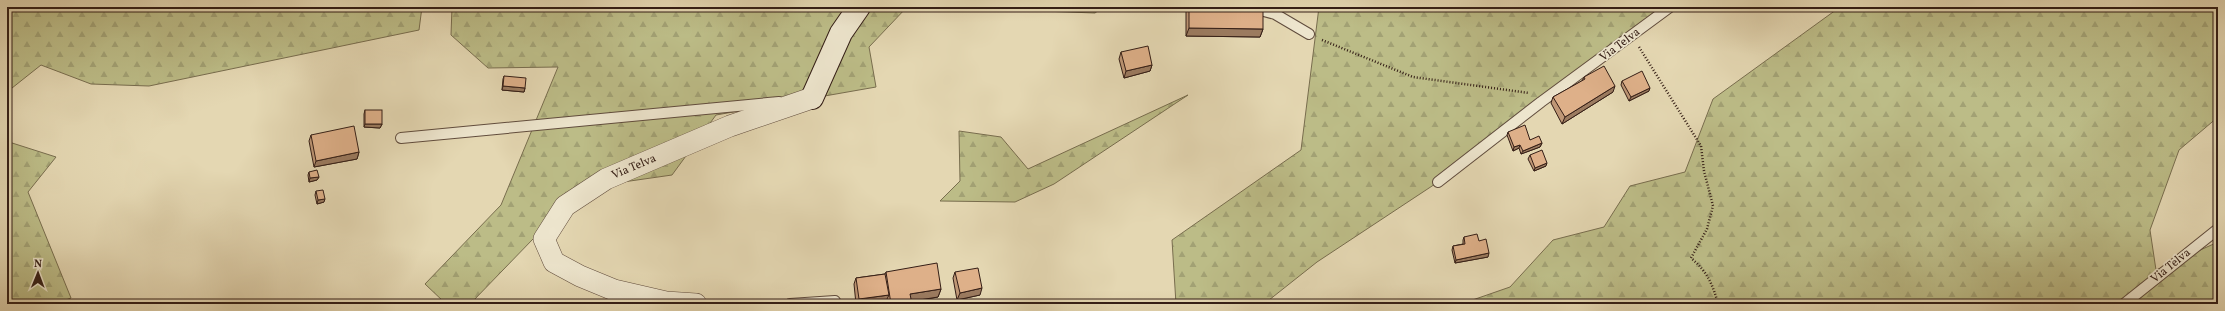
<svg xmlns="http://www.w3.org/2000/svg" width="2225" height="311" viewBox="0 0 2225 311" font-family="Vollkorn,serif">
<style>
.forest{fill:url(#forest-firs);stroke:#786d4e}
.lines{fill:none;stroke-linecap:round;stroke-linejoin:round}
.lane-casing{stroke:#604c3d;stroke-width:12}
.street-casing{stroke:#604c3d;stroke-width:22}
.secondary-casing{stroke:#341e16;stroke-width:24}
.path{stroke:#341e16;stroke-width:2.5;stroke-dasharray:1 2;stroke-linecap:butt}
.lane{stroke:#ede5cd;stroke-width:10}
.street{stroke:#ede5cd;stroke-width:21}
.secondary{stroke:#ede5cd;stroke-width:22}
.wall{fill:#bf9776;stroke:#341e16}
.shaded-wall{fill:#9b7b60;stroke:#341e16}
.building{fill:#deb089;stroke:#341e16}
.labels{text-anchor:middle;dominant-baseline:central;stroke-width:3.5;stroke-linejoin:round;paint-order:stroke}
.street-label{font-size:12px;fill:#341e16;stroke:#ede5cd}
</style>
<defs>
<pattern id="forest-firs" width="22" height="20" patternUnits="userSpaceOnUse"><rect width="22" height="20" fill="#bcbc87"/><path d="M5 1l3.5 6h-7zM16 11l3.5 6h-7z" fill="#a2a174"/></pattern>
</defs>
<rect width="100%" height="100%" fill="#e4d7b2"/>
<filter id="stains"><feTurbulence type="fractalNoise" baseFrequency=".005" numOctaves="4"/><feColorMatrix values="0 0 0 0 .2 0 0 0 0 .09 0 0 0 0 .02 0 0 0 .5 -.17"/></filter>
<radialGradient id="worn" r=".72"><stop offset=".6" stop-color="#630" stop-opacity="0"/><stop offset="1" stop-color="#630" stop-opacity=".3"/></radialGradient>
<g class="forest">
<path d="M7 7H422L419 30 149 86 91 84 41 65 7 92Z"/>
<path d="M452 7H907L869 47 876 87 716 115 672 175 623 182 594 176 472 302H444L425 284 501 205 558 67 488 68 451 35Z"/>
<path d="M935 7H1103L1095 13Z"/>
<path d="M1319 7H1677L1632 36 1479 155 1317 262 1264 304H1176L1172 240 1301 150Z"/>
<path d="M1840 7H2218V117L2179 150 2150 230 2156 270 2218 242V304H1461L1510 287 1553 240 1604 227 1630 186 1685 172 1713 99Z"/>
<path d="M1188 95 1054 184 1015 202 940 201 960 181 959 131 1001 137 1028 169Z"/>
<path d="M7 139 9 142 56 157 28 192 71 298 55 304H7Z"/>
</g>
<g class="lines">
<g class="lane-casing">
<g id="lane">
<path d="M1249 7 1275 14 1309 34"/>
<path d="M401 138 779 102"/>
<path d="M1438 182 1541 102 1670 7"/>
<path d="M790 304 835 301"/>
<path d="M2124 304 2218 229"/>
</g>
</g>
<g class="street-casing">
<path id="street" d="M696 304 666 302 614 290 580 276 554 262 544 239 565 206 606 179 730 126 812 98"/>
</g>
<g class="secondary-casing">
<path id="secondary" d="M812 98 841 33 859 7"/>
</g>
<g class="path">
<path d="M1322 40 1413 77 1529 93"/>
<path d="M1639 47 1701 146 1704 171 1713 206 1707 229 1691 258C1707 271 1713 285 1718 304"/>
</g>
<use href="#lane" class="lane"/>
<use href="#street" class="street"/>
<use href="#secondary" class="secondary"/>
</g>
<g class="wall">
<path d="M1186 7H1219V9L1235 10 1236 7 1263 29 1260 37 1186 36Z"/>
<path d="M1121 52 1152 65 1150 71 1124 78 1119 59Z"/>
<path d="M504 76 525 88 524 92 502 90 503 79Z"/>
<path d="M1584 77 1613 92 1562 124 1551 103 1553 97 1582 81Z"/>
<path d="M1622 81 1649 91 1629 101 1621 85Z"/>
<path d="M365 110 382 124 380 128 364 127V114Z"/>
<path d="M1508 132 1530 140 1542 143 1540 147 1521 154 1519 148 1513 151 1507 135Z"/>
<path d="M311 135 359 152 357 159 314 167 309 141Z"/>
<path d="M1530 155 1546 166 1534 171 1528 159Z"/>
<path d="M309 172 319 177 317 180 309 182 308 175Z"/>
<path d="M316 191 324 202 317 204 315 195Z"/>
<path d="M1464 237 1479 241 1488 257 1455 263 1452 250 1453 246 1463 244V240Z"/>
<path d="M886 272 941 289 938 297 911 302 912 304H887L886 301 868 304H856L854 284 856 278 885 274Z"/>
<path d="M955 272 980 295 957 300 953 278Z"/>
</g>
<g class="shaded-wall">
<path d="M1189 28 1263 29 1260 37 1186 36Z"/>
<path d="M1152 65 1150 71 1124 78 1126 71Z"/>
<path d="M503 86 525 88 524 92 502 90Z"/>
<path d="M1615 86 1613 92 1562 124 1565 117Z"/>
<path d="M1650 88 1649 91 1629 101 1631 97Z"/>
<path d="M365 124H382L380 128 364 127Z"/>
<path d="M1542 143 1540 147 1521 154 1523 151Z"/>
<path d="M1520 145 1519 148 1513 151 1514 147Z"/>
<path d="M359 152 357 159 314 167 316 161Z"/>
<path d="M1547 163 1546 166 1534 171 1535 168Z"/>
<path d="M319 177 317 180 309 182 310 178Z"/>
<path d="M325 199 324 202 317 204 318 200Z"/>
<path d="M1489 253 1488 257 1455 263 1456 260Z"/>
<path d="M982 288 980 295 957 300 960 293Z"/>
<path d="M941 289 938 297 907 302 910 294Z"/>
<path d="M889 295 886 301 868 304H857L859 299Z"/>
</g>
<g class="building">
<path d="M1189 7H1219V9L1236 10V7H1263V29L1189 28Z"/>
<path d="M1148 46 1152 65 1126 71 1121 52Z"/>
<path d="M1604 66 1615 86 1565 117 1553 97 1585 79 1584 77Z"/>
<path d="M1642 71 1650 88 1631 97 1622 81Z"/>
<path d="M504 76 526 78 525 88 503 86Z"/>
<rect x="365" y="110" width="17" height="14"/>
<path d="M1525 125 1530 140 1539 136 1542 143 1523 151 1520 145 1514 147 1508 132Z"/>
<path d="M354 126 359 152 316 161 311 135Z"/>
<path d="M1542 150 1547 163 1535 168 1530 155Z"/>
<path d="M317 170 319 177 310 178 309 172Z"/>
<path d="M323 190 325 199 318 200 316 191Z"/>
<path d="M1477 234 1479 241 1486 239 1489 253 1456 260 1453 246 1465 244 1464 237Z"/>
<path d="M937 263 941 289 910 294 912 304H891L886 272Z"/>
<path d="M978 268 982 288 960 293 955 272Z"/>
<path d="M885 274 889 295 859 299 856 278Z"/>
</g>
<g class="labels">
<g class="street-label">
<text transform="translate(1620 45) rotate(-37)">Via Telva</text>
<text transform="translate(634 167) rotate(-23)">Via Telva</text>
<text transform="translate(2171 266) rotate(-39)">Via Telva</text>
</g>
</g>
<rect width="2225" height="311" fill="none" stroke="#e4d7b2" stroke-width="24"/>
<rect x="8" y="8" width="2209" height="295" fill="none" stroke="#341e16" stroke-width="2"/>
<rect x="12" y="12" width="2201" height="287" fill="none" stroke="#341e16"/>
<g transform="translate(38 273) rotate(1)" stroke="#ede5cd" stroke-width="3" paint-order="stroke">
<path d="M0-3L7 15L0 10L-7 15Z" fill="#341e16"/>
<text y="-6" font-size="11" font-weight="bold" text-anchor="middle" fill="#341e16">N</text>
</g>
<rect width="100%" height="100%" filter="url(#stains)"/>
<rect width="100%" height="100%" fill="url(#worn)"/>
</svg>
